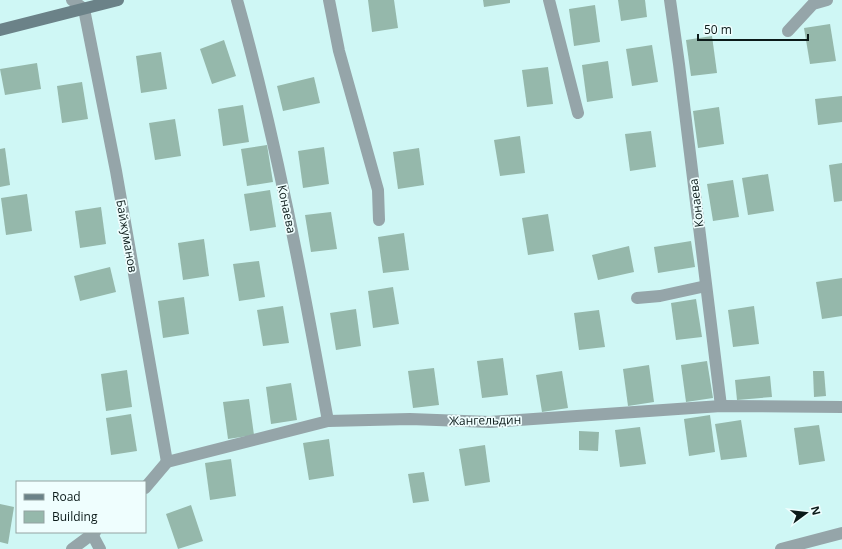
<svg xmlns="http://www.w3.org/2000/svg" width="842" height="549" viewBox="0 0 842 549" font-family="'Open Sans',sans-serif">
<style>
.building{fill:#95b8ab}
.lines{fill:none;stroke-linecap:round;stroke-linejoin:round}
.street{stroke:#95a5a9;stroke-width:12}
.secondary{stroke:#6b8288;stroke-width:12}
.labels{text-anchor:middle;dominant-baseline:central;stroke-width:3.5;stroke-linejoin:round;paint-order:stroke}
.street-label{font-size:12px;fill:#0b1a19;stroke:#effefe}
</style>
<rect width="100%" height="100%" fill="#cff7f5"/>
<g class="building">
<path d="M368 0H394L398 28 372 32Z"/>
<path d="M483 0H510V3L484 7Z"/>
<path d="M618 0H645L647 17 621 21Z"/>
<path d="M595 5 600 42 574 46 569 9Z"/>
<path d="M830 24 836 61 810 64 804 28Z"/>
<path d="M712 36 717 73 691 76 686 40Z"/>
<path d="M224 40 236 76 212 84 200 49Z"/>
<path d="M652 45 658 82 632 86 626 49Z"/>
<path d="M161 52 167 89 141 93 136 56Z"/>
<path d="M608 61 613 98 587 102 582 65Z"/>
<path d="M37 63 41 89 5 95 0 69Z"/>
<path d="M548 67 553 104 527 107 522 70Z"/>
<path d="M314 77 320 103 283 111 277 86Z"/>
<path d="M82 82 88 119 62 123 57 86Z"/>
<path d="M842 96V122L818 125 815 99Z"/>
<path d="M243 105 249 142 223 146 218 109Z"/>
<path d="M719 107 724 144 698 148 693 111Z"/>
<path d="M175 119 181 156 155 160 149 123Z"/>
<path d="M651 131 656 167 630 171 625 134Z"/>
<path d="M520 136 525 173 500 176 494 140Z"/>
<path d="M267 145 273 182 247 186 241 149Z"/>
<path d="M324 147 329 184 303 188 298 151Z"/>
<path d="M5 148 10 185 0 187V149Z"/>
<path d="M419 148 424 185 398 189 393 152Z"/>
<path d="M842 163V201L834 202 829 165Z"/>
<path d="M768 174 774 211 748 215 742 178Z"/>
<path d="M733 180 739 217 713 221 707 184Z"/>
<path d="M270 190 276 227 250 231 244 194Z"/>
<path d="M27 194 32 231 6 235 1 198Z"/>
<path d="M101 207 106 244 80 248 75 211Z"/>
<path d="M331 212 337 249 311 252 305 215Z"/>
<path d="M548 214 554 251 528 255 522 218Z"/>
<path d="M404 233 409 270 383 273 378 237Z"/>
<path d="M204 239 209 276 183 280 178 243Z"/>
<path d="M691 241 695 267 658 273 654 247Z"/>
<path d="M629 246 634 272 598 280 592 255Z"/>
<path d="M259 261 265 297 239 301 233 264Z"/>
<path d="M110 267 116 292 80 301 74 276Z"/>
<path d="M842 278V316L822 319 816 282Z"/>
<path d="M393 287 399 324 373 328 368 291Z"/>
<path d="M184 297 189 334 163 338 158 301Z"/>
<path d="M696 299 702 337 676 340 671 303Z"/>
<path d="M283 306 289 343 263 346 257 310Z"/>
<path d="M754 306 759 344 733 347 728 310Z"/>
<path d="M356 309 361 346 336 350 330 313Z"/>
<path d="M599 310 605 347 579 350 574 313Z"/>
<path d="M503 358 508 395 482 398 477 361Z"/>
<path d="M707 361 713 398 686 402 681 365Z"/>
<path d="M649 365 654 402 628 406 623 369Z"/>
<path d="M434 368 439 405 413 408 408 371Z"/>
<path d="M127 370 132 407 106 411 101 374Z"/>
<path d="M562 371 568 408 542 412 536 375Z"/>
<path d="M813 371H824L826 396 814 397Z"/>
<path d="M770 376 772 397 737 400 735 380Z"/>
<path d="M291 383 297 420 271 424 266 387Z"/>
<path d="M249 399 254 435 228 439 223 402Z"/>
<path d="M131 414 137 451 111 455 106 418Z"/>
<path d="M710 415 715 452 689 456 684 419Z"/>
<path d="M741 420 747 457 721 460 715 424Z"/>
<path d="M819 425 825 461 799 465 794 428Z"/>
<path d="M640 427 646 464 620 467 615 430Z"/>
<path d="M579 431 599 432 598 451 579 450Z"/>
<path d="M329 439 334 476 309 480 303 443Z"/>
<path d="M485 445 490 482 465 486 459 449Z"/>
<path d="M231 459 236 496 210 500 205 463Z"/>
<path d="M424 472 429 501 413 503 408 474Z"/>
<path d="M0 504 14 507 8 544 0 542Z"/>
<path d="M191 505 203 541 178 549 166 514Z"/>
</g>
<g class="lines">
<g class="street">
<path d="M72 0 84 9 116 171 167 462"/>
<path d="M237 0C276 138 302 279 328 421"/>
<path d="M329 0 339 51 378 190 379 220"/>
<path d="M549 0 578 113"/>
<path d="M670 0 679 64 721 406"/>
<path d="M788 31 813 4 827 0"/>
<path d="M637 298 660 296 706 286"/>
<path d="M145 488 167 462 328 421 410 419 490 422 721 406 842 407"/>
<path d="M92 534 100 549"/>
<path d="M72 549 95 532"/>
<path d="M781 549 842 533"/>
</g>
<path class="secondary" d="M0 30 118 0"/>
</g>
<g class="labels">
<g class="street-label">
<text transform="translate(696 203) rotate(-97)">Конаева</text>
<text transform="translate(287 209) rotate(78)">Конаева</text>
<text transform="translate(127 236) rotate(80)">Байжуманов</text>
<text transform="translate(485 420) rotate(-1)">Жангельдин</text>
</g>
</g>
<rect x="16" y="481" width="130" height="52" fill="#effefe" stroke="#94a3a2"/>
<rect x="24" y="494" width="20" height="6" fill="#6b8288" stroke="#94a3a2"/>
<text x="52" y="501" font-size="12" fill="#0b1a19">Road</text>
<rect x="24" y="511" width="20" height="12" fill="#95b8ab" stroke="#94a3a2"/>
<text x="52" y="521" font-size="12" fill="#0b1a19">Building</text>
<g transform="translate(806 513) rotate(75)" stroke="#effefe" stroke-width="3" paint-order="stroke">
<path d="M0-3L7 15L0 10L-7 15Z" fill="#0b1a19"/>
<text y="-6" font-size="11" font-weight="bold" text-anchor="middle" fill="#0b1a19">N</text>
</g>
<path d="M698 34v6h110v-6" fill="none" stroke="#0b1a19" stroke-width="2"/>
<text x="704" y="34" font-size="12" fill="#0b1a19" stroke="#effefe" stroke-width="3" paint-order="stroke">50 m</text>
</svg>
